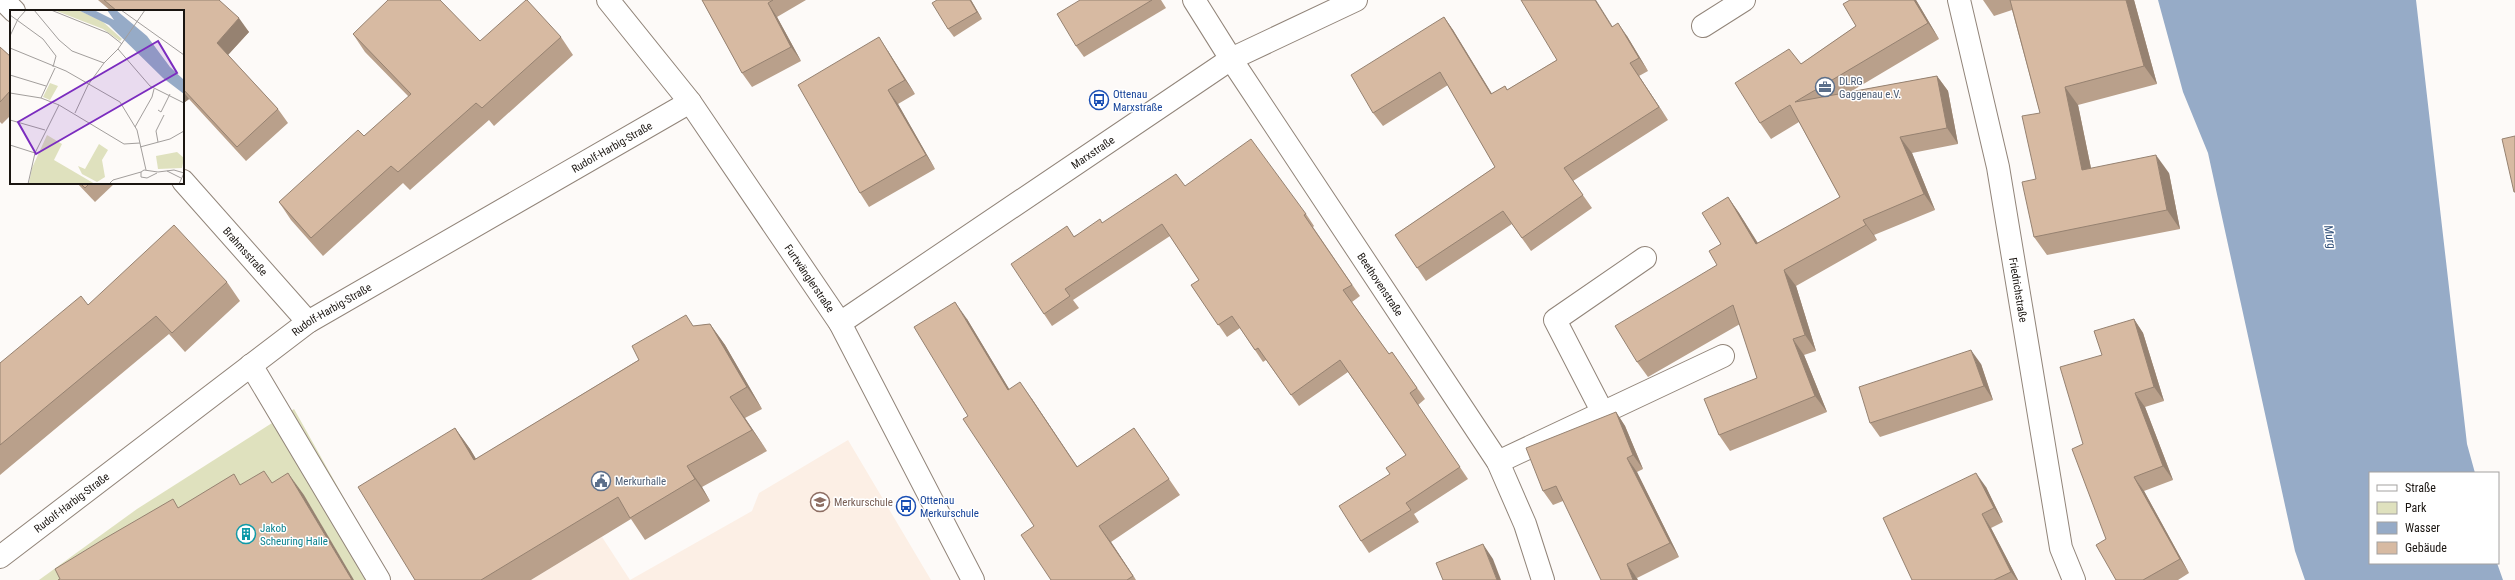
<svg xmlns="http://www.w3.org/2000/svg" width="2515" height="580" viewBox="0 0 2515 580" font-family="'Roboto Condensed',sans-serif">
<style>
.built{fill:#fcefe5}
.green{fill:#dfe1be}
.water{fill:#96abc7}
.lines{fill:none;stroke-linecap:round;stroke-linejoin:round}
.minor-casing{stroke:#918479;stroke-width:24}
.minor{stroke:#fff;stroke-width:22}
.wall{fill:#b9a08b}
.shaded-wall{fill:#968271}
.building{fill:#d7baa2;stroke:#968271}
.labels{text-anchor:middle;dominant-baseline:central;stroke-width:3;stroke-linejoin:round;paint-order:stroke}
.service-label{font-size:11px;fill:#4e5e75;stroke:#fff;text-anchor:start}
.transit-label{font-size:11px;fill:#164399;stroke:#fff;text-anchor:start}
.street-label{font-size:11px;fill:#1a1511;stroke:#fff}
.education-label{font-size:11px;fill:#785e54;stroke:#fff;text-anchor:start}
.culture-label{font-size:11px;fill:#0d838f;stroke:#fff;text-anchor:start}
.water-label{font-size:12px;font-style:italic;fill:#33527b;stroke:#fff}
.inset-road{fill:none;stroke:#a29e9c;stroke-width:1}
.view{fill:#7b2cbf;fill-opacity:0.15;stroke:#7b2cbf;stroke-width:2}
.inset-edge{fill:none;stroke:#1a1511;stroke-width:2}
</style>
<rect width="100%" height="100%" fill="#fdfaf8"/>
<path class="built" d="M848 440 931 580H531L602 537 630 580 752 511 759 493Z"/>
<path class="green" d="M294 409 390 580H39L137 509Z"/>
<path class="water" d="M2158 0H2416L2467 444 2475 473H2370V563H2497L2503 580H2305L2295 551 2208 153 2183 92Z"/>
<g class="lines">
<g class="minor-casing">
<g id="minor">
<path d="M3 0 14 11"/>
<path id="s1" d="M608 0 690 102 840 323 973 580"/>
<path id="s2" d="M1194 0 1231 59 1498 462 1525 524 1543 580"/>
<path id="s3" d="M1959 0 1998 167 2061 548 2074 580"/>
<path d="M1703 26 1744 0"/>
<path id="s4" d="M183 181 308 322"/>
<path id="s5" d="M840 323 1231 59 1356 0"/>
<path d="M251 365 379 580"/>
<path d="M1603 413 1555 320 1645 258"/>
<path d="M1498 462 1723 356"/>
<path id="s6" d="M0 557 308 322 690 102"/>
</g>
</g>
<use href="#minor" class="minor"/>
</g>
<g class="wall">
<path d="M98 0H219L249 32 228 55 278 109 288 123 246 161 189 99 185 102 183 100V11H111Z"/>
<path d="M702 0H806L777 17 801 61 752 87 742 73Z"/>
<path d="M937 0H971L982 19 954 37 948 29Z"/>
<path d="M1080 0H1161L1166 8 1084 57 1076 46Z"/>
<path d="M1850 0H1916L1939 39 1850 92 1937 76 1948 91 1958 144 1912 153 1935 210 1874 235 1877 240 1796 286 1816 351 1804 355 1827 412 1730 451 1719 435 1757 378 1740 324 1648 377 1637 362 1717 265 1728 197 1739 213 1758 243 1840 197 1799 122 1771 139 1760 123 1801 64 1856 26Z"/>
<path d="M1983 0H2134L2157 84 2078 105 2091 168 2169 173 2180 229 2047 255 2034 237 2036 179 2040 113 2012 10 1994 16Z"/>
<path d="M1444 17 1453 30 1492 94 1505 86 1507 90 1612 27 1627 36 1648 71 1639 76 1668 120 1573 181 1592 208 1531 251 1512 224 1426 281 1395 235 1495 167 1448 85 1383 126 1373 113Z"/>
<path d="M353 34 480 41 561 37 573 55 494 126 489 120 410 190 403 183 323 256 291 220 279 202 364 136 409 97 365 52Z"/>
<path d="M0 47 11 57V115L2 124 0 122Z"/>
<path d="M888 51 915 94 898 104 935 169 869 207 860 193Z"/>
<path d="M77 183H115L95 202Z"/>
<path d="M1306 214 1314 226 1313 227 1360 296 1352 302 1389 354 1392 352 1425 399 1418 405 1468 479 1414 514 1419 522 1369 553 1361 541 1390 474 1406 455 1348 372 1299 406 1266 360 1263 362 1240 328 1227 337 1191 285 1199 280 1170 236 1073 300 1079 308 1052 326 1044 314 1074 236 1103 223Z"/>
<path d="M227 282 240 301 185 352 169 334 0 475V363L88 305Z"/>
<path d="M967 319 1009 389 1032 399 1077 467 1134 428 1180 495 1111 542 1136 580H1051L1034 526 968 416Z"/>
<path d="M2134 319 2143 333 2164 401 2145 407 2173 480 2144 491 2189 573 2178 580H2116L2083 444 2102 355Z"/>
<path d="M710 324 725 345 762 409 745 418 767 451 702 487 710 501 645 540 631 519 531 580H415L455 428 470 449 476 459 694 326Z"/>
<path d="M1981 364 1993 400 1880 437 1870 423Z"/>
<path d="M1616 412 1625 426 1643 469 1637 472 1679 557 1637 578 1563 501 1553 505 1543 491Z"/>
<path d="M1986 487 2003 522 1991 528 2018 580H1912Z"/>
</g>
<g class="shaded-wall">
<path d="M970 0H971L982 19 977 12Z"/>
<path d="M1595 0H1596L1621 40 1612 27Z"/>
<path d="M1914 0H1916L1939 39 1928 23Z"/>
<path d="M2126 0H2134L2157 84 2144 66Z"/>
<path d="M768 3 777 17 801 61 791 47Z"/>
<path d="M1444 17 1453 30 1500 107 1491 94Z"/>
<path d="M239 18 249 32 226 57 217 43Z"/>
<path d="M1618 23 1627 36 1648 71 1639 58Z"/>
<path d="M879 37 888 51 915 94 905 80Z"/>
<path d="M1630 63 1639 76 1668 120 1659 107Z"/>
<path d="M1937 76 1948 91 1958 144 1947 128Z"/>
<path d="M2065 87 2078 105 2095 188 2082 170Z"/>
<path d="M888 90 898 104 935 169 926 155Z"/>
<path d="M183 91 189 99 185 102 183 99Z"/>
<path d="M1900 137 1912 153 1935 210 1924 194Z"/>
<path d="M2156 155 2169 173 2180 229 2167 210Z"/>
<path d="M1728 197 1739 213 1768 260 1756 244Z"/>
<path d="M1863 220 1874 235 1877 240 1866 225Z"/>
<path d="M1784 270 1796 286 1816 351 1805 335Z"/>
<path d="M955 302 967 319 1020 407 1008 390Z"/>
<path d="M2134 319 2143 333 2164 401 2154 387Z"/>
<path d="M710 324 725 345 762 409 747 387Z"/>
<path d="M1793 339 1804 355 1827 412 1815 396Z"/>
<path d="M1971 350 1981 364 1993 400 1984 386Z"/>
<path d="M1020 382 1032 399 1089 484 1077 467Z"/>
<path d="M2135 393 2145 407 2173 480 2163 466Z"/>
<path d="M730 397 745 418 767 451 752 430Z"/>
<path d="M1616 412 1625 426 1643 469 1633 455Z"/>
<path d="M455 428 470 449 489 481 474 460Z"/>
<path d="M1627 458 1637 472 1679 557 1670 543Z"/>
<path d="M687 466 702 487 710 501 695 479Z"/>
<path d="M288 473 304 495 354 580H352Z"/>
<path d="M1976 473 1986 487 2003 522 1994 508Z"/>
<path d="M2134 477 2144 491 2189 573 2180 559Z"/>
<path d="M1982 514 1991 528 2018 580H2017L2011 572Z"/>
<path d="M1099 526 1111 542 1136 580 1133 576Z"/>
<path d="M1483 544 1493 559 1501 580H1497Z"/>
<path d="M1627 564 1637 578 1638 580H1633Z"/>
</g>
<g class="building">
<path d="M104 0H219L239 18 217 43 278 109 237 147 183 89V11H117Z"/>
<path d="M388 0H440L480 41 526 0H527L561 37 482 108 476 103 398 172 391 166 311 238 279 202 358 130 364 136 411 94 353 34Z"/>
<path d="M702 0H773L768 3 791 47 742 73Z"/>
<path d="M937 0H970L977 12 948 29 932 3Z"/>
<path d="M1080 0H1152L1076 46 1057 14Z"/>
<path d="M1521 0H1595L1612 27 1618 23 1639 58 1630 63 1659 107 1564 168 1583 195 1522 238 1503 211 1417 268 1395 235 1495 167 1440 72 1373 113 1351 75 1444 17 1491 94 1505 86 1507 90 1557 60Z"/>
<path d="M1850 0H1914L1928 23 1795 102 1937 76 1947 128 1900 137 1924 194 1863 220 1866 225 1784 270 1805 335 1793 339 1815 396 1719 435 1704 399 1757 378 1733 305 1637 362 1615 326 1717 265 1709 251 1721 244 1702 213 1728 197 1756 244 1840 197 1790 105 1760 123 1735 83 1789 49 1801 64 1856 26 1843 4Z"/>
<path d="M2010 0H2126L2144 66 2065 87 2082 170 2156 155 2167 210 2034 237 2022 182 2036 179 2022 116 2040 113Z"/>
<path d="M879 37 905 80 888 90 926 155 860 193 798 85Z"/>
<path d="M0 47 11 57V90L0 102Z"/>
<path d="M2515 136V192H2514L2502 139Z"/>
<path d="M1251 139 1306 214 1304 215 1352 285 1343 290 1389 354 1392 352 1417 388 1410 393 1460 467 1406 503 1411 510 1361 541 1339 506 1390 474 1386 468 1406 455 1340 360 1291 395 1258 348 1255 350 1232 316 1218 325 1191 285 1199 280 1162 224 1065 289 1070 296 1044 314 1011 264 1067 226 1074 237 1100 219 1102 223 1176 174 1185 186Z"/>
<path d="M80 183H90L85 188Z"/>
<path d="M174 225 227 282 172 333 156 316 0 445V363L81 296 88 305Z"/>
<path d="M955 302 1008 390 1020 382 1077 467 1134 428 1169 479 1099 526 1133 576 1127 580H1051L1021 535 1034 526 963 419 968 416 914 327Z"/>
<path d="M686 315 693 326 710 324 747 387 730 397 752 430 687 466 695 479 630 518 618 497 481 580H415L358 487 455 428 474 460 639 360 632 346Z"/>
<path d="M2134 319 2154 387 2135 393 2163 466 2134 477 2180 559 2143 580H2116L2096 545 2106 539 2072 449 2083 444 2060 367 2102 355 2094 331Z"/>
<path d="M1971 350 1984 386 1870 423 1859 387Z"/>
<path d="M1616 412 1633 455 1627 458 1670 543 1627 564 1633 580H1601L1556 486 1543 491 1526 448Z"/>
<path d="M264 471 272 483 288 473 352 580H58L60 579 55 569 104 539 173 499 178 508 234 474 240 485Z"/>
<path d="M1976 473 1994 508 1982 514 2011 572 1994 580H1912L1883 518Z"/>
<path d="M1483 544 1497 580H1443L1436 563Z"/>
</g>
<defs>
<g id="office-ring" transform="scale(1)"><circle r="9.5" fill="#fff" stroke="#5c6f8a" stroke-width="1.5"/><path d="M-6-3h4V-5.5h4V-3h4V5H-6ZM-1-4.5V-3h2v-1.5ZM-6 0V1H6V0Z" fill="#5c6f8a"/></g>
<g id="bus-ring" transform="scale(1)"><circle r="9.5" fill="#fff" stroke="#1a4fb4" stroke-width="1.5"/><path d="M-5-6H5V4H4V6H2V4H-2V6H-4V4H-5ZM-3.5-4V0h7V-4ZM-3.5 1.2v1.5H-2V1.2ZM2 1.2v1.5H3.5V1.2Z" fill="#1a4fb4"/></g>
<g id="civic-ring" transform="scale(1)"><circle r="9.5" fill="#fff" stroke="#5c6f8a" stroke-width="1.5"/><path d="M-.6-6.5H3V-4.5H.6V-3L4-1V1h2V6H-6V1h2V-1L-.6-3ZM-1.2 2.5V6h2.4V2.5Z" fill="#5c6f8a"/></g>
<g id="school-ring" transform="scale(1)"><circle r="9.5" fill="#fff" stroke="#8d6e63" stroke-width="1.5"/><path d="M0-5L7-2L0 1L-7-2ZM-4 1L0 2.5L4 1V4Q0 6-4 4Z" fill="#8d6e63"/></g>
<g id="building-ring" transform="scale(1)"><circle r="9.5" fill="#fff" stroke="#0f9aa8" stroke-width="1.5"/><path d="M-4-6H4V6H1V3H-1V6H-4ZM-2.5-4.3h1.7v1.8h-1.7ZM.8-4.3h1.7v1.8H.8ZM-2.5-1h1.7V.8h-1.7ZM.8-1h1.7V.8H.8Z" fill="#0f9aa8"/></g>
</defs>
<g fill-rule="evenodd">
<use href="#office-ring" x="1825" y="87"/>
<use href="#bus-ring" x="1099" y="100"/>
<use href="#civic-ring" x="601" y="481"/>
<use href="#school-ring" x="820" y="502"/>
<use href="#bus-ring" x="906" y="506"/>
<use href="#building-ring" x="246" y="534"/>
</g>
<g class="labels">
<g class="service-label">
<text x="1839" y="81">DLRG<tspan x="1839" dy="13">Gaggenau e.V.</tspan></text>
<text x="615" y="481">Merkurhalle</text>
</g>
<g class="transit-label">
<text x="1113" y="94">Ottenau<tspan x="1113" dy="13">Marxstraße</tspan></text>
<text x="920" y="500">Ottenau<tspan x="920" dy="13">Merkurschule</tspan></text>
</g>
<g class="street-label">
<text stroke="none"><textPath href="#s6" startOffset="738">Rudolf-Harbig-Straße</textPath></text>
<text stroke="none"><textPath href="#s5" startOffset="305">Marxstraße</textPath></text>
<text stroke="none"><textPath href="#s4" startOffset="94">Brahmsstraße</textPath></text>
<text stroke="none"><textPath href="#s1" startOffset="344">Furtwänglerstraße</textPath></text>
<text stroke="none"><textPath href="#s2" startOffset="340">Beethovenstraße</textPath></text>
<text stroke="none"><textPath href="#s3" startOffset="296">Friedrichstraße</textPath></text>
<text stroke="none"><textPath href="#s6" startOffset="414">Rudolf-Harbig-Straße</textPath></text>
<text stroke="none"><textPath href="#s6" startOffset="90">Rudolf-Harbig-Straße</textPath></text>
</g>
<g class="education-label">
<text x="834" y="502">Merkurschule</text>
</g>
<g class="culture-label">
<text x="260" y="528">Jakob<tspan x="260" dy="13">Scheuring Halle</tspan></text>
</g>
<g class="water-label">
<text transform="translate(2330 237) rotate(80)">Murg</text>
</g>
</g>
<g transform="translate(10 10)">
<rect width="174" height="174" fill="#fdfaf8"/>
<path d="M44 0H68L92 11 112 29 110 31 93 19ZM40 73 48 76 40 90 33 87ZM37 125 52 134 44 150 85 174 19 173 22 158ZM89 134 98 140 92 150 95 167 87 172 72 164 68 156 75 159ZM167 142 174 148 172 158 148 159 146 146Z" fill="#dfe1be"/>
<path d="M68 0H84L104 10 97 0H106L137 26 160 57 174 70V84L153 68 99 15Z" fill="#96abc7"/>
<path class="inset-road" d="M24 0 49 30 62 41 94 53M41 0 98 23 112 34M111 0 174 45M0 5 33 29 46 46 43 57M0 26 8 9 16 0M0 38 56 61 110 92 127 120 136 160M108 39 140 76 174 93M0 65 36 76M0 83 31 88 49 95 114 134 130 133M31 88 45 58M148 100 151 102 160 84M65 103 78 75 94 53 108 39 135 0M0 110 35 120M125 117 142 87 144 79M148 132 146 121 154 105M0 135 25 143M130 137 160 129 174 121M157 161 171 168M131 167V162L134 160 148 162 164 160 174 163 169 174M131 167 137 168 147 163M18 174 25 143 49 95M99 174 103 170 131 162"/>
<path class="view" d="M148 31 167 63 26 144 8 112Z"/>
<rect width="174" height="174" class="inset-edge"/>
</g>
<rect x="2369" y="472" width="130" height="92" fill="#ffffff" stroke="#a3a1a0"/>
<rect x="2377" y="485" width="20" height="6" fill="#ffffff" stroke="#a3a1a0"/>
<text x="2405" y="492" font-size="12" fill="#1a1511">Straße</text>
<rect x="2377" y="502" width="20" height="12" fill="#dfe1be" stroke="#a3a1a0"/>
<text x="2405" y="512" font-size="12" fill="#1a1511">Park</text>
<rect x="2377" y="522" width="20" height="12" fill="#96abc7" stroke="#a3a1a0"/>
<text x="2405" y="532" font-size="12" fill="#1a1511">Wasser</text>
<rect x="2377" y="542" width="20" height="12" fill="#d7baa2" stroke="#a3a1a0"/>
<text x="2405" y="552" font-size="12" fill="#1a1511">Gebäude</text>
</svg>
